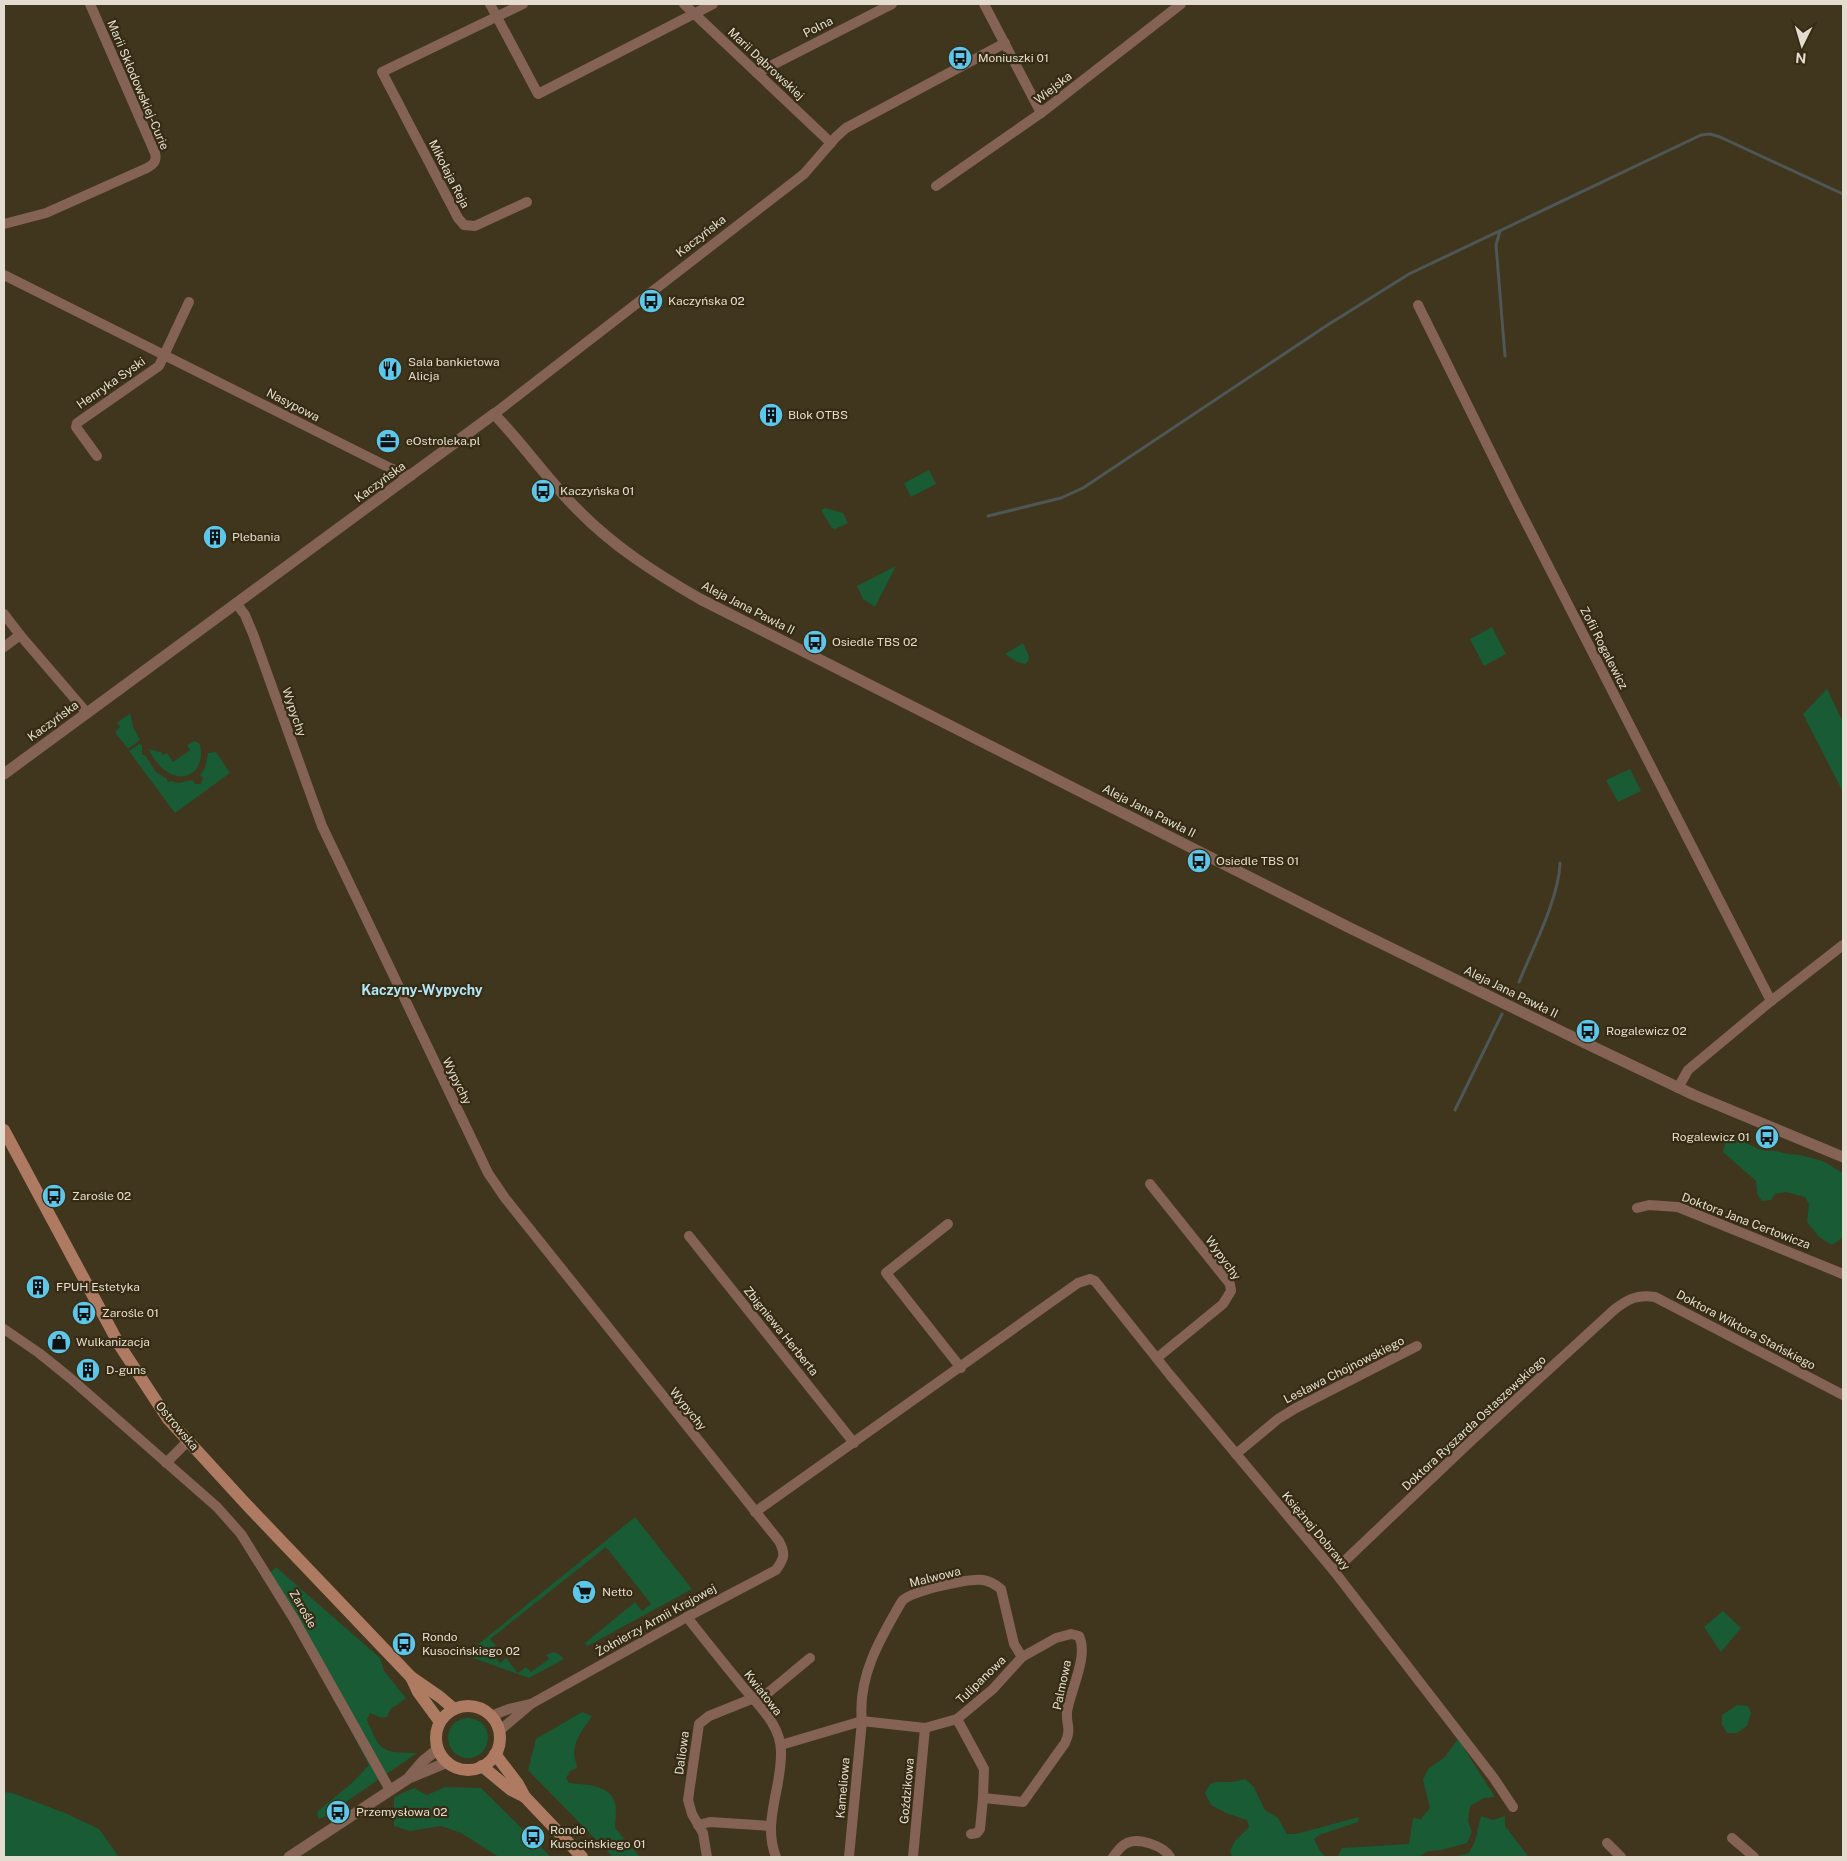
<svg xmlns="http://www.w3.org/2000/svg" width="1847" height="1861" viewBox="0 0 1847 1861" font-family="'Public Sans',sans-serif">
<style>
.green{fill:#185b34}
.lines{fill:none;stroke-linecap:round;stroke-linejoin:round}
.stream{stroke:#4e5755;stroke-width:3}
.minor{stroke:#846254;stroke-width:10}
.tertiary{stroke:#846254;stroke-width:11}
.secondary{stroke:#af7a62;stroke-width:12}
.labels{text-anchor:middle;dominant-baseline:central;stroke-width:4.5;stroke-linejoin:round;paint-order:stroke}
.street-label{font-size:12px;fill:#e4ddcf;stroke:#362b13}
.poi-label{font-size:12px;fill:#e4ddcf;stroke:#362b13;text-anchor:start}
.neighbourhood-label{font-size:14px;font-weight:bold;fill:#b0e5f7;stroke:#362b13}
</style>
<rect width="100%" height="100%" fill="#40351d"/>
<g class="green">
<path d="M929 470 936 484 911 497 904 483Z"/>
<path d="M825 508 843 513 848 523 835 529 832 528 821 510Z"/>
<path d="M896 566 875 607 863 599 857 586Z"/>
<path d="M1492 627 1506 654 1484 666 1470 639Z"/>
<path d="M1023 643 1029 656 1028 662 1025 664 1017 662 1005 654Z"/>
<path d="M1827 689 1843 722V792L1803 714Z"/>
<path d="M129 714 131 716 133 727 140 740 128 749 115 732 120 727 117 723Z"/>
<path d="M195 741 200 744C206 768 187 786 166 771 158 766 153 757 148 749L161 752 163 755 167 753 173 762 190 750 187 745Z"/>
<path d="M139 744 142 745V755H145L156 772 167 779V781L169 782 171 781 178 783 193 780 195 784H201L203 778 200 775 205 768 208 753 216 752 230 773 175 813 129 751Z"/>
<path d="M1630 769 1641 791 1618 802 1606 780Z"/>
<path d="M1729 1135 1761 1150 1776 1151 1788 1154 1800 1155 1823 1161 1843 1173V1235L1841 1239 1832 1245 1819 1237 1807 1222 1809 1204 1805 1197 1786 1192 1775 1194 1771 1200 1762 1201 1757 1194 1756 1181 1723 1152 1726 1138Z"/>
<path d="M635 1517 692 1589 584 1648 587 1645 585 1643 635 1602 642 1611 651 1604 606 1547 490 1639 496 1646 491 1651 500 1663 506 1658 518 1673 526 1667 531 1672 549 1659 546 1655 553 1652 559 1654 564 1659 529 1678 465 1655Z"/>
<path d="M276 1567 380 1658 384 1671 406 1698 397 1705 391 1708 387 1717 382 1718 370 1713 367 1720C381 1753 381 1752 417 1753L324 1817 318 1819 317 1812 352 1783 369 1765 269 1574Z"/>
<path d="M1723 1611 1741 1628 1721 1652 1704 1627Z"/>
<path d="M1737 1705 1748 1706 1751 1713 1747 1726 1737 1733H1727L1722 1725V1715Z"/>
<path d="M582 1712 592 1716C584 1728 575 1738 574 1753 574 1759 577 1762 577 1768L570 1771 566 1778 569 1783C585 1785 610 1784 615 1803 617 1810 615 1821 615 1828L640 1857H613L528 1770 536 1739Z"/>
<circle cx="468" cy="1738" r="20"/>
<path d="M1458 1739 1495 1797 1484 1798 1470 1806 1468 1821 1472 1832 1467 1843 1442 1850 1429 1851 1417 1857H1337L1342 1848 1409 1844 1413 1818 1421 1819 1430 1808 1423 1780 1428 1769 1444 1758Z"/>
<path d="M1245 1779 1254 1787 1265 1810 1278 1818 1287 1834H1296L1359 1817 1358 1822 1319 1835 1314 1839 1320 1851 1326 1857H1232L1230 1851 1235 1841 1249 1827 1247 1820 1226 1813 1211 1805 1205 1793C1211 1779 1216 1782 1229 1782 1234 1782 1240 1780 1245 1779Z"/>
<path d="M445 1787 481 1788 551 1857H499L461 1833 441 1826 410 1831 394 1826V1797L414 1788 427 1795Z"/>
<path d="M4 1792 12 1793 65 1813 99 1829 119 1857H4Z"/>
<path d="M1481 1816 1493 1820 1505 1816V1826L1529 1857H1453L1469 1853 1475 1841Z"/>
</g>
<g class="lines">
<g class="stream">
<path d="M1500 231 1496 245 1505 356"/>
<path d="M988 516 1061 498 1083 488 1326 326 1409 274 1701 135 1710 134 1720 137 1843 194"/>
<path d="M1519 982C1533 948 1559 898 1560 863"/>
<path d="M1455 1110 1502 1014"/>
</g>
<g class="minor">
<path d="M490 4 538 94 713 4"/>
<path d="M523 4 382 72 458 218 464 225 475 226 527 202"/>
<path d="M684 4 831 143"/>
<path d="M984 4 1041 113"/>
<path d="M757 73 892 4"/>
<path d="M936 186 1041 113 1181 4"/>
<path d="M4 224 46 213 147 168C154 164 157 161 155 153L90 4"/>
<path d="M4 275 390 468 411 476"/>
<path d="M1418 305 1514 499 1771 1001"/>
<path d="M494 414 804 174 836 137 846 128 1005 43"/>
<path d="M97 456 76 427 77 423 159 366 189 302"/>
<path d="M236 603 245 615 253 634 322 826 488 1173 505 1198 779 1541C786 1554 784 1559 776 1570L687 1617 531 1704 499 1731"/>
<path d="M4 614 20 635 87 713"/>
<path d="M4 647 20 635"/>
<path d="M1678 1088 1688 1070 1771 1001 1843 945"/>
<path d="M1150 1184 1230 1284 1231 1291 1223 1304 1157 1358"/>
<path d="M1637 1208 1649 1205 1678 1207 1843 1274"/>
<path d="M948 1224 886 1273 961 1368"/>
<path d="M689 1236 854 1443"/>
<path d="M4 1329 39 1353 70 1378 217 1507 241 1534 294 1619 390 1790"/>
<path d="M1236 1454 1278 1419 1296 1408 1417 1346"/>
<path d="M166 1463 188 1441"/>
<path d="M755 1512 1078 1283 1090 1279 1095 1281 1170 1375 1334 1571 1493 1777 1513 1807"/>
<path d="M1334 1571 1473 1439 1615 1309C1628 1299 1638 1294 1655 1297L1843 1395"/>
<path d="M687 1617C704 1639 722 1661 739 1682 756 1704 781 1723 781 1752 782 1788 762 1822 776 1857"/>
<path d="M491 1716 509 1709 530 1704"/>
<path d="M781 1745 862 1721 925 1728 957 1719 993 1689 1022 1657 1056 1638 1071 1634 1079 1636C1089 1656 1070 1691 1067 1712 1066 1726 1072 1728 1065 1743L1023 1802 983 1798 984 1769 957 1719"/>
<path d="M698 1825 710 1822 770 1826"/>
<path d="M971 1834 977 1833 980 1829 983 1798"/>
<path d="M1732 1838 1754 1857"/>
<path d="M1607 1843 1621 1857"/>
<path d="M707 1857 703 1833 692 1814 688 1800 699 1724 709 1716 769 1692 810 1658"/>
<path d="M849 1857 862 1721C857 1677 881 1637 902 1601 911 1591 969 1578 983 1580 990 1581 995 1584 1001 1589L1014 1644 1022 1657"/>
<path d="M913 1857 925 1728"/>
<path d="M1113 1857C1117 1852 1120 1846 1127 1843 1138 1837 1164 1846 1170 1857"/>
</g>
<g class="tertiary">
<path d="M4 774 494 414C523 444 547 479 577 509 613 546 655 573 700 599L1348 927 1583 1042 1694 1095 1843 1157"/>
<path d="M410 1776 423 1761 438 1749"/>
<path d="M289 1857 409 1778 448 1762"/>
</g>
<g class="secondary">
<path d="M4 1130 120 1346 168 1419 246 1504 411 1677 440 1697 454 1709"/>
<path d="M411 1677 418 1692 440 1722"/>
<circle cx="468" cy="1738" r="32"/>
<path d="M495 1754 518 1784 525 1797 582 1857"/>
<path d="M482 1766 511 1790 525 1797"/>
</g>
</g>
<defs>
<g id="bus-disc" transform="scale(1.25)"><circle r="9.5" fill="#5cc7e8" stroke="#362b13"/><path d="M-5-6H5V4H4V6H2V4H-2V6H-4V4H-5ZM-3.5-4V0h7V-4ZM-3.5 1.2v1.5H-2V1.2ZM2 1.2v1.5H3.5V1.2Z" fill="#111"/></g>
<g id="restaurant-disc" transform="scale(1.25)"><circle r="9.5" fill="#5cc7e8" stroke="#362b13"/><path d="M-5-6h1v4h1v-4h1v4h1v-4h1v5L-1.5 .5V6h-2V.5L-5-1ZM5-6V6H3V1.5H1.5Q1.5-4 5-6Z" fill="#111"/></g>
<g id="building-disc" transform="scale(1.25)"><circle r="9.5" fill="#5cc7e8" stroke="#362b13"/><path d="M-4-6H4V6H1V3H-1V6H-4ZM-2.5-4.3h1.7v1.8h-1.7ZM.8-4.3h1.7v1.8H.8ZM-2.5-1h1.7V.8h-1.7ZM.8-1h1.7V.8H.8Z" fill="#111"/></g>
<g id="office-disc" transform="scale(1.25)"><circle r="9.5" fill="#5cc7e8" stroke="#362b13"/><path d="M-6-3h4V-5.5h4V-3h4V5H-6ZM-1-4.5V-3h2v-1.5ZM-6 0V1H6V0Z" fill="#111"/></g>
<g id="shop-disc" transform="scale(1.25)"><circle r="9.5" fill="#5cc7e8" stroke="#362b13"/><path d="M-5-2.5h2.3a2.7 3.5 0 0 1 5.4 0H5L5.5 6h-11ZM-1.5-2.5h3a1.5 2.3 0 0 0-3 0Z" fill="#111"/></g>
<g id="supermarket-disc" transform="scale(1.25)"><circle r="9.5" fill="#5cc7e8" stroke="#362b13"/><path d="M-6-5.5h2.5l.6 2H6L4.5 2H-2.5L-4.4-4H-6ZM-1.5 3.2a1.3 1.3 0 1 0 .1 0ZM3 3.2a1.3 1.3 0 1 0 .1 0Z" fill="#111"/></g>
</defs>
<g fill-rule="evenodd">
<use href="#bus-disc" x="960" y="58"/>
<use href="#bus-disc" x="651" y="301"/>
<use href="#restaurant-disc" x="390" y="369"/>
<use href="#building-disc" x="771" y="415"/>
<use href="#office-disc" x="388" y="441"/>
<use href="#bus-disc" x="543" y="491"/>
<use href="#building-disc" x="215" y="537"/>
<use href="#bus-disc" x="815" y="642"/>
<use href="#bus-disc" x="1199" y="861"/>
<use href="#bus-disc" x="1588" y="1031"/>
<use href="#bus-disc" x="1767" y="1137"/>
<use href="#bus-disc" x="54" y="1196"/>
<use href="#building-disc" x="38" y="1287"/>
<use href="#bus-disc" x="84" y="1313"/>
<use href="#shop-disc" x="59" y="1342"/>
<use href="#building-disc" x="88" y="1370"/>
<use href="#supermarket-disc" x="584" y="1592"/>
<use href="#bus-disc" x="404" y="1644"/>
<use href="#bus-disc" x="338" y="1812"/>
<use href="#bus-disc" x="533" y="1837"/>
</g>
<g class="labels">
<g class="street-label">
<text transform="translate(818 27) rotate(-27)">Polna</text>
<text transform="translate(766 64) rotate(43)">Marii Dąbrowskiej</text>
<text transform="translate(138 85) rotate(67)">Marii Skłodowskiej-Curie</text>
<text transform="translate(1053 88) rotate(-38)">Wiejska</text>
<text transform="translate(449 174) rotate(63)">Mikołaja Reja</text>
<text transform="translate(701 236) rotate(-38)">Kaczyńska</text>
<text transform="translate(111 383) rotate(-35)">Henryka Syski</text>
<text transform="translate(293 405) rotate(27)">Nasypowa</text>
<text transform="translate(380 482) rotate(-36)">Kaczyńska</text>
<text transform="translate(748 608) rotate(27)">Aleja Jana Pawła II</text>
<text transform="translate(1604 648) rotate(63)">Zofii Rogalewicz</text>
<text transform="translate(294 712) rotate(71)">Wypychy</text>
<text transform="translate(53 721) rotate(-36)">Kaczyńska</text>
<text transform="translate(1149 811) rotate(27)">Aleja Jana Pawła II</text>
<text transform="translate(1511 992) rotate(26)">Aleja Jana Pawła II</text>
<text transform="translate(457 1081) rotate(64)">Wypychy</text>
<text transform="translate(1746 1221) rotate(21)">Doktora Jana Certowicza</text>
<text transform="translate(1223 1258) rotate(54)">Wypychy</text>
<text transform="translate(1746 1330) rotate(28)">Doktora Wiktora Stańskiego</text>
<text transform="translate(781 1331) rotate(51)">Zbigniewa Herberta</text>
<text transform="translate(1344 1370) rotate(-27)">Lesława Chojnowskiego</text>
<text transform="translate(688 1409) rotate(51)">Wypychy</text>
<text transform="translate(1474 1423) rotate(-43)">Doktora Ryszarda Ostaszewskiego</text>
<text transform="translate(177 1426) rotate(50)">Ostrowska</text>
<text transform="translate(1316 1531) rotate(50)">Księżnej Dobrawy</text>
<text transform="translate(935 1577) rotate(-14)">Malwowa</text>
<text transform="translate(303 1609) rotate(60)">Zarośle</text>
<text transform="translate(656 1620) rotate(-29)">Żołnierzy Armii Krajowej</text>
<text transform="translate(981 1680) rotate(-44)">Tulipanowa</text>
<text transform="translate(1062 1685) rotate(-78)">Palmowa</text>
<text transform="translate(763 1693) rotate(52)">Kwiatowa</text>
<text transform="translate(682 1753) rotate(-82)">Daliowa</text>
<text transform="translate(843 1788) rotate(-85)">Kameliowa</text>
<text transform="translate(907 1791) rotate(-85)">Goździkowa</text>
</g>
<g class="poi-label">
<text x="978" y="58">Moniuszki 01</text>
<text x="668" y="301">Kaczyńska 02</text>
<text x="408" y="362">Sala bankietowa<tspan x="408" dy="14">Alicja</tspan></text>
<text x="788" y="415">Blok OTBS</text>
<text x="406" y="441">eOstroleka.pl</text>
<text x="560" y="491">Kaczyńska 01</text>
<text x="232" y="537">Plebania</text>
<text x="832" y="642">Osiedle TBS 02</text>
<text x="1216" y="861">Osiedle TBS 01</text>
<text x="1606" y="1031">Rogalewicz 02</text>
<text x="1750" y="1137" text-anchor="end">Rogalewicz 01</text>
<text x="72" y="1196">Zarośle 02</text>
<text x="56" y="1287">FPUH Estetyka</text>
<text x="102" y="1313">Zarośle 01</text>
<text x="76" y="1342">Wulkanizacja</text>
<text x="106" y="1370">D-guns</text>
<text x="602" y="1592">Netto</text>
<text x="422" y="1637">Rondo<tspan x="422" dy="14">Kusocińskiego 02</tspan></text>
<text x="356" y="1812">Przemysłowa 02</text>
<text x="550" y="1830">Rondo<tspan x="550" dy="14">Kusocińskiego 01</tspan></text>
</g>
<g class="neighbourhood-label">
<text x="422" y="990">Kaczyny-Wypychy</text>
</g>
</g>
<rect width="1847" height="1861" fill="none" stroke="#e4ddcf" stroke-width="10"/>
<g transform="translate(1802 45) rotate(185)" stroke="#362b13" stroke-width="4" paint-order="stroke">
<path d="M0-4L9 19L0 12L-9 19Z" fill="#e4ddcf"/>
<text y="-8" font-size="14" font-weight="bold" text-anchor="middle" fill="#e4ddcf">N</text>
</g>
</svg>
